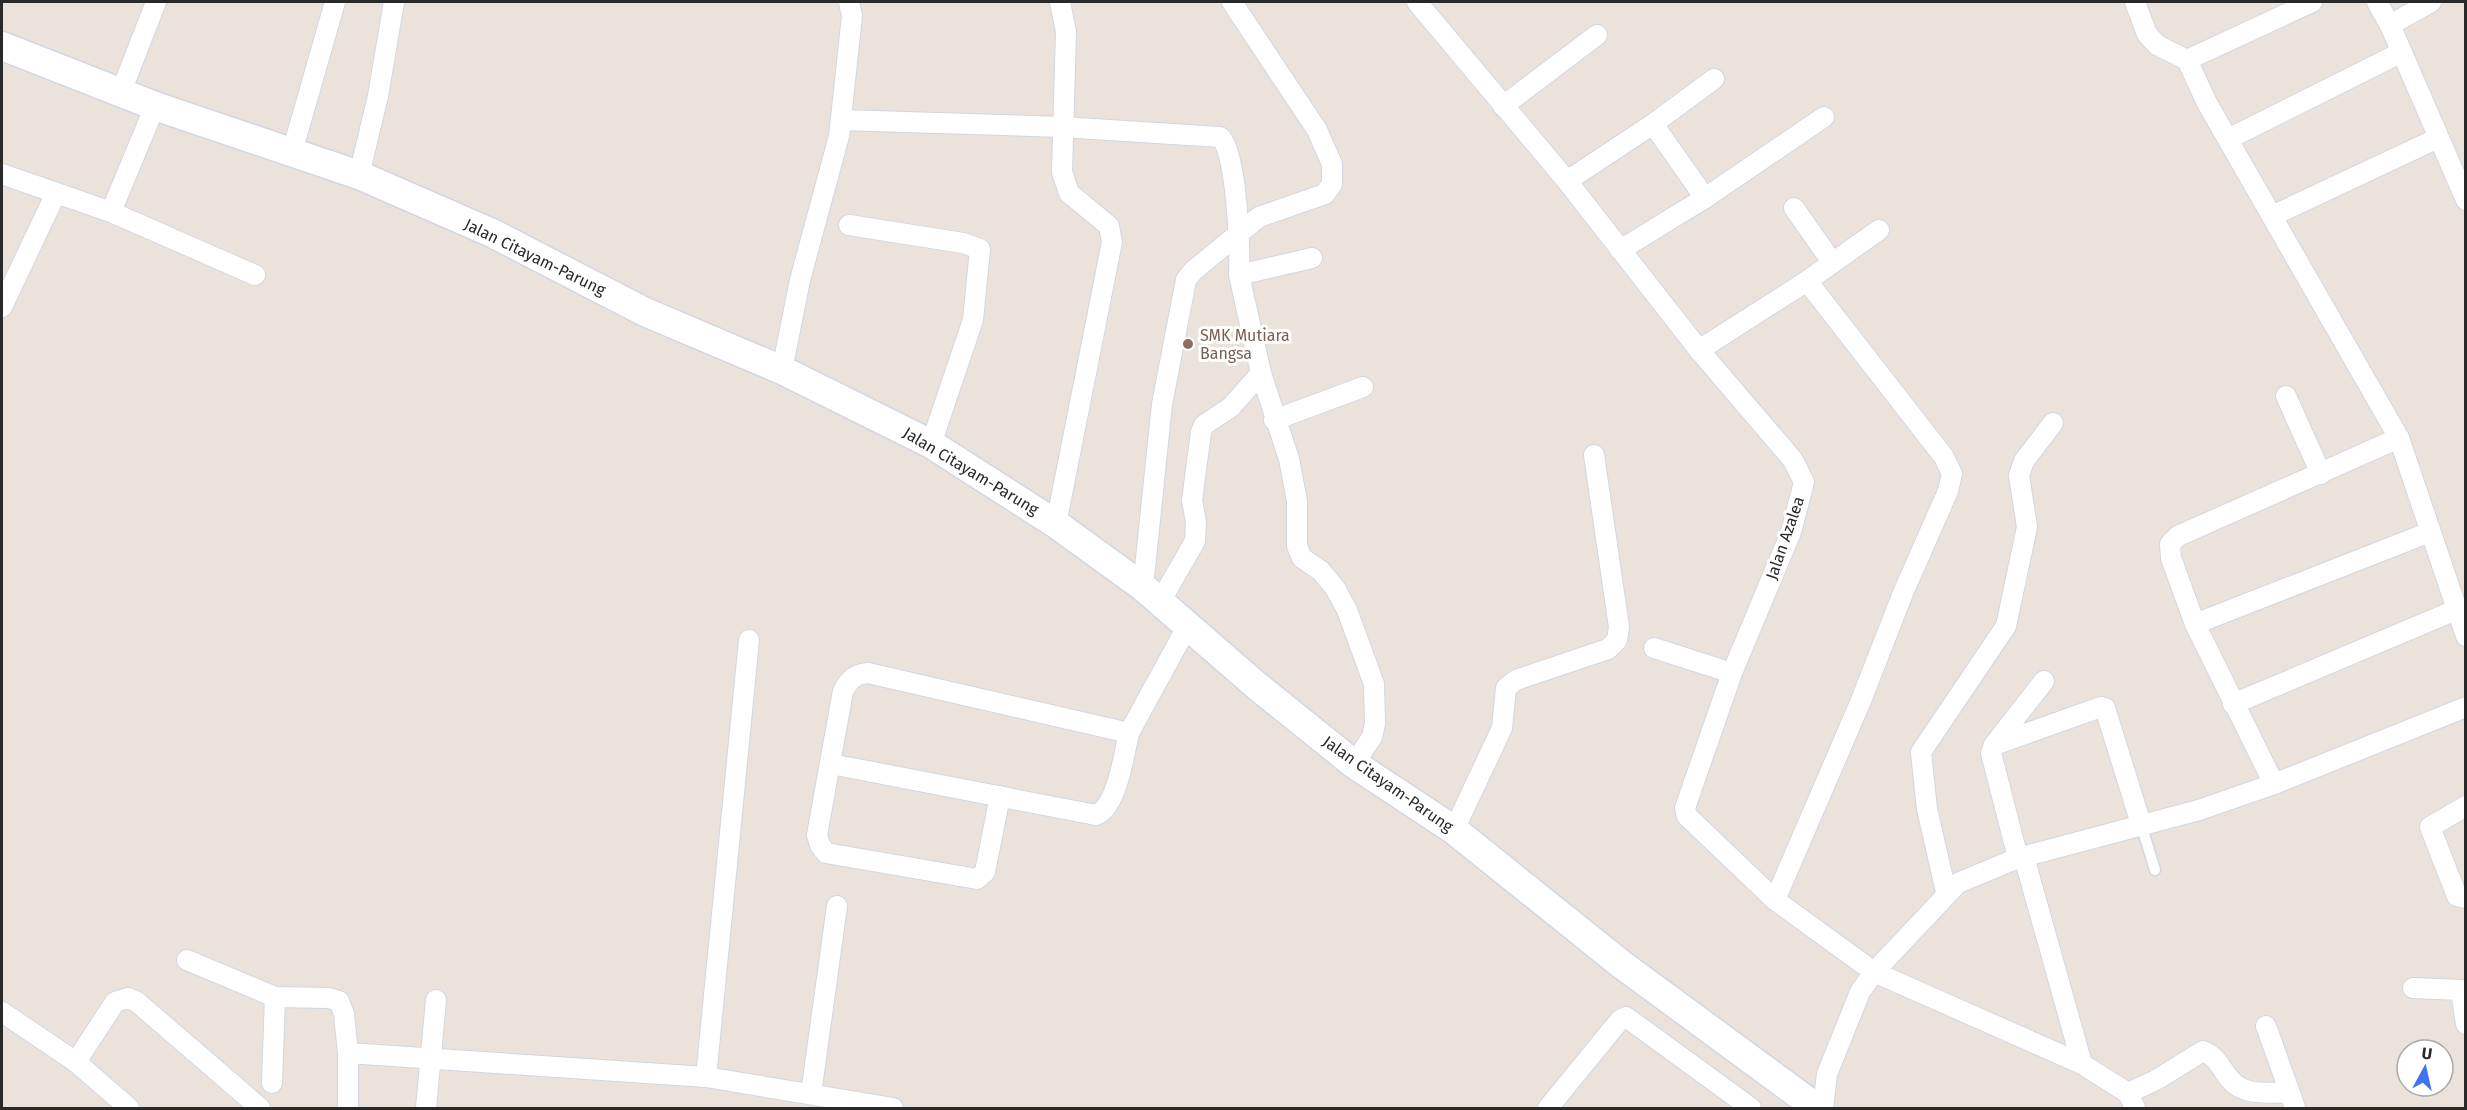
<svg xmlns="http://www.w3.org/2000/svg" width="2467" height="1110" viewBox="0 0 2467 1110" font-family="'Fira Sans',sans-serif">
<style>
.lines{fill:none;stroke-linecap:round;stroke-linejoin:round}
.lane-casing{stroke:#d1d6e2;stroke-width:13}
.street-casing{stroke:#d1d6e2;stroke-width:22}
.secondary-casing{stroke:#d1d6e2;stroke-width:31}
.lane{stroke:#fff;stroke-width:10}
.street{stroke:#fff;stroke-width:20}
.secondary{stroke:#fff;stroke-width:28}
.education-dot{fill:#8d6e63;stroke:#fff;stroke-width:2}
.labels{text-anchor:middle;dominant-baseline:central;stroke-width:6;stroke-linejoin:round;paint-order:stroke}
.street-label{font-size:16px;fill:#292929;stroke:#fff}
.education-label{font-size:16px;fill:#785e54;stroke:#fff;text-anchor:start}
</style>
<rect width="100%" height="100%" fill="#ebe3db"/>
<g class="lines">
<g class="lane-casing">
<path id="lane" d="M2141 824 2155 870"/>
</g>
<g class="street-casing">
<g id="street">
<path d="M1417 2 1567 181 1699 350 1793 460 1804 482 1791 532 1732 673 1685 808 1687 816 1775 900 1874 972 2082 1064 2128 1093 2135 1108"/>
<path d="M2135 2 2147 34 2157 45 2187 60 2207 103 2399 438 2466 636"/>
<path d="M2377 2 2390 25 2466 200"/>
<path d="M2390 25 2431 2"/>
<path d="M2187 60 2312 2"/>
<path d="M121 92 156 2"/>
<path d="M1503 106 1597 35"/>
<path d="M841 120 1062 127 1220 137C1237 151 1240 250 1239 275"/>
<path d="M1653 124 1705 198"/>
<path d="M2228 139 2402 52"/>
<path d="M292 152 335 2"/>
<path d="M2 174 111 212 255 275"/>
<path d="M359 175 378 96 394 2"/>
<path d="M1567 181 1653 124 1714 79"/>
<path d="M1794 208 1832 262"/>
<path d="M111 212 155 106"/>
<path d="M2272 216 2438 138"/>
<path d="M849 225 963 243 980 249 973 320 931 444"/>
<path d="M1620 250 1705 198 1824 117"/>
<path d="M1312 258 1239 275 1261 373 1289 459 1297 501V546L1302 558 1321 571 1335 588 1347 610 1374 684 1375 724 1372 737 1354 764"/>
<path d="M2 307 56 193"/>
<path d="M1699 350 1807 281 1879 230"/>
<path d="M782 370 800 280 839 136 852 16 849 2"/>
<path d="M2286 396 2321 474"/>
<path d="M1274 420 1363 387"/>
<path d="M1056 524 1112 242 1109 226 1069 193 1062 172 1066 32 1060 2"/>
<path d="M1143 587 1162 404 1186 280 1193 271 1259 217 1325 194 1332 184V164L1317 130 1232 2"/>
<path d="M1160 602 1195 541 1196 522 1192 500 1201 432 1204 425 1231 407 1261 373"/>
<path d="M2195 624 2430 532"/>
<path d="M1654 648 1732 673"/>
<path d="M2044 681 1994 745 2101 707 2105 708 2141 824"/>
<path d="M2233 704 2458 609"/>
<path d="M1994 745 1991 753 2018 858"/>
<path d="M831 764 1096 815C1117 807 1124 754 1129 733"/>
<path d="M2274 784 2195 624 2171 558 2170 544 2178 536 2399 438"/>
<path d="M1000 796 985 872 977 879 826 853 820 845 817 835 843 691C849 680 855 674 868 673L1129 733 1188 625"/>
<path d="M2466 806 2430 827 2457 896 2466 898"/>
<path d="M1454 830 1502 728 1506 688 1516 680 1608 649 1617 640 1619 627 1594 455"/>
<path d="M2024 857 2082 1064"/>
<path d="M1946 892 1927 809 1921 752 2006 626 2027 527 2019 475 2024 461 2053 423"/>
<path d="M1775 900 1860 703 1903 593 1948 491 1952 474 1944 457 1807 281"/>
<path d="M187 960 275 997 329 998 339 1001 344 1014 348 1053 706 1077 893 1108"/>
<path d="M2413 988 2461 990 2466 1024"/>
<path d="M2 1012 76 1062 129 1108"/>
<path d="M2266 1026 2290 1093"/>
<path d="M76 1062 115 1002 128 998 137 1002 260 1108"/>
<path d="M706 1077 749 640"/>
<path d="M272 1083 275 997"/>
<path d="M2128 1093 2156 1080 2203 1051C2221 1057 2223 1078 2239 1087 2253 1095 2274 1092 2290 1093L2295 1108"/>
<path d="M811 1094 837 906"/>
<path d="M348 1108V1053"/>
<path d="M426 1108 436 1000"/>
<path d="M1548 1108 1620 1020 1626 1017 1751 1108"/>
<path d="M1823 1108 1827 1074 1860 992 1874 972 1958 883 2018 858 2199 810 2274 784 2466 707"/>
</g>
</g>
<g class="secondary-casing">
<path id="secondary" d="M2 46 155 106 359 175 492 233 645 312 782 370 931 444 1056 524 1143 587 1257 686 1354 764 1454 830 1621 964 1817 1108"/>
</g>
<use href="#lane" class="lane"/>
<use href="#street" class="street"/>
<use href="#secondary" class="secondary"/>
</g>
<circle class="education-dot" cx="1188" cy="344" r="6"/>
<g class="labels">
<g class="street-label">
<text transform="translate(535 257) rotate(26)">Jalan Citayam-Parung</text>
<text transform="translate(971 471) rotate(31)">Jalan Citayam-Parung</text>
<text transform="translate(1785 538) rotate(-71)">Jalan Azalea</text>
<text transform="translate(1388 784) rotate(35)">Jalan Citayam-Parung</text>
</g>
<g class="education-label">
<text x="1200" y="335">SMK Mutiara<tspan x="1200" dy="18">Bangsa</tspan></text>
</g>
</g>
<rect width="2467" height="1110" fill="none" stroke="#292929" stroke-width="6"/>
<g transform="translate(2425 1068) rotate(8)"><circle r="28" fill="#ffffff" stroke="#a9a9a9" stroke-width="1.5"/>
<path d="M0-4.5L10 22L0 15L-10 22Z" fill="#4173f2"/>
<text y="-9" font-size="16" font-weight="bold" text-anchor="middle" fill="#292929">U</text>
</g>
</svg>
